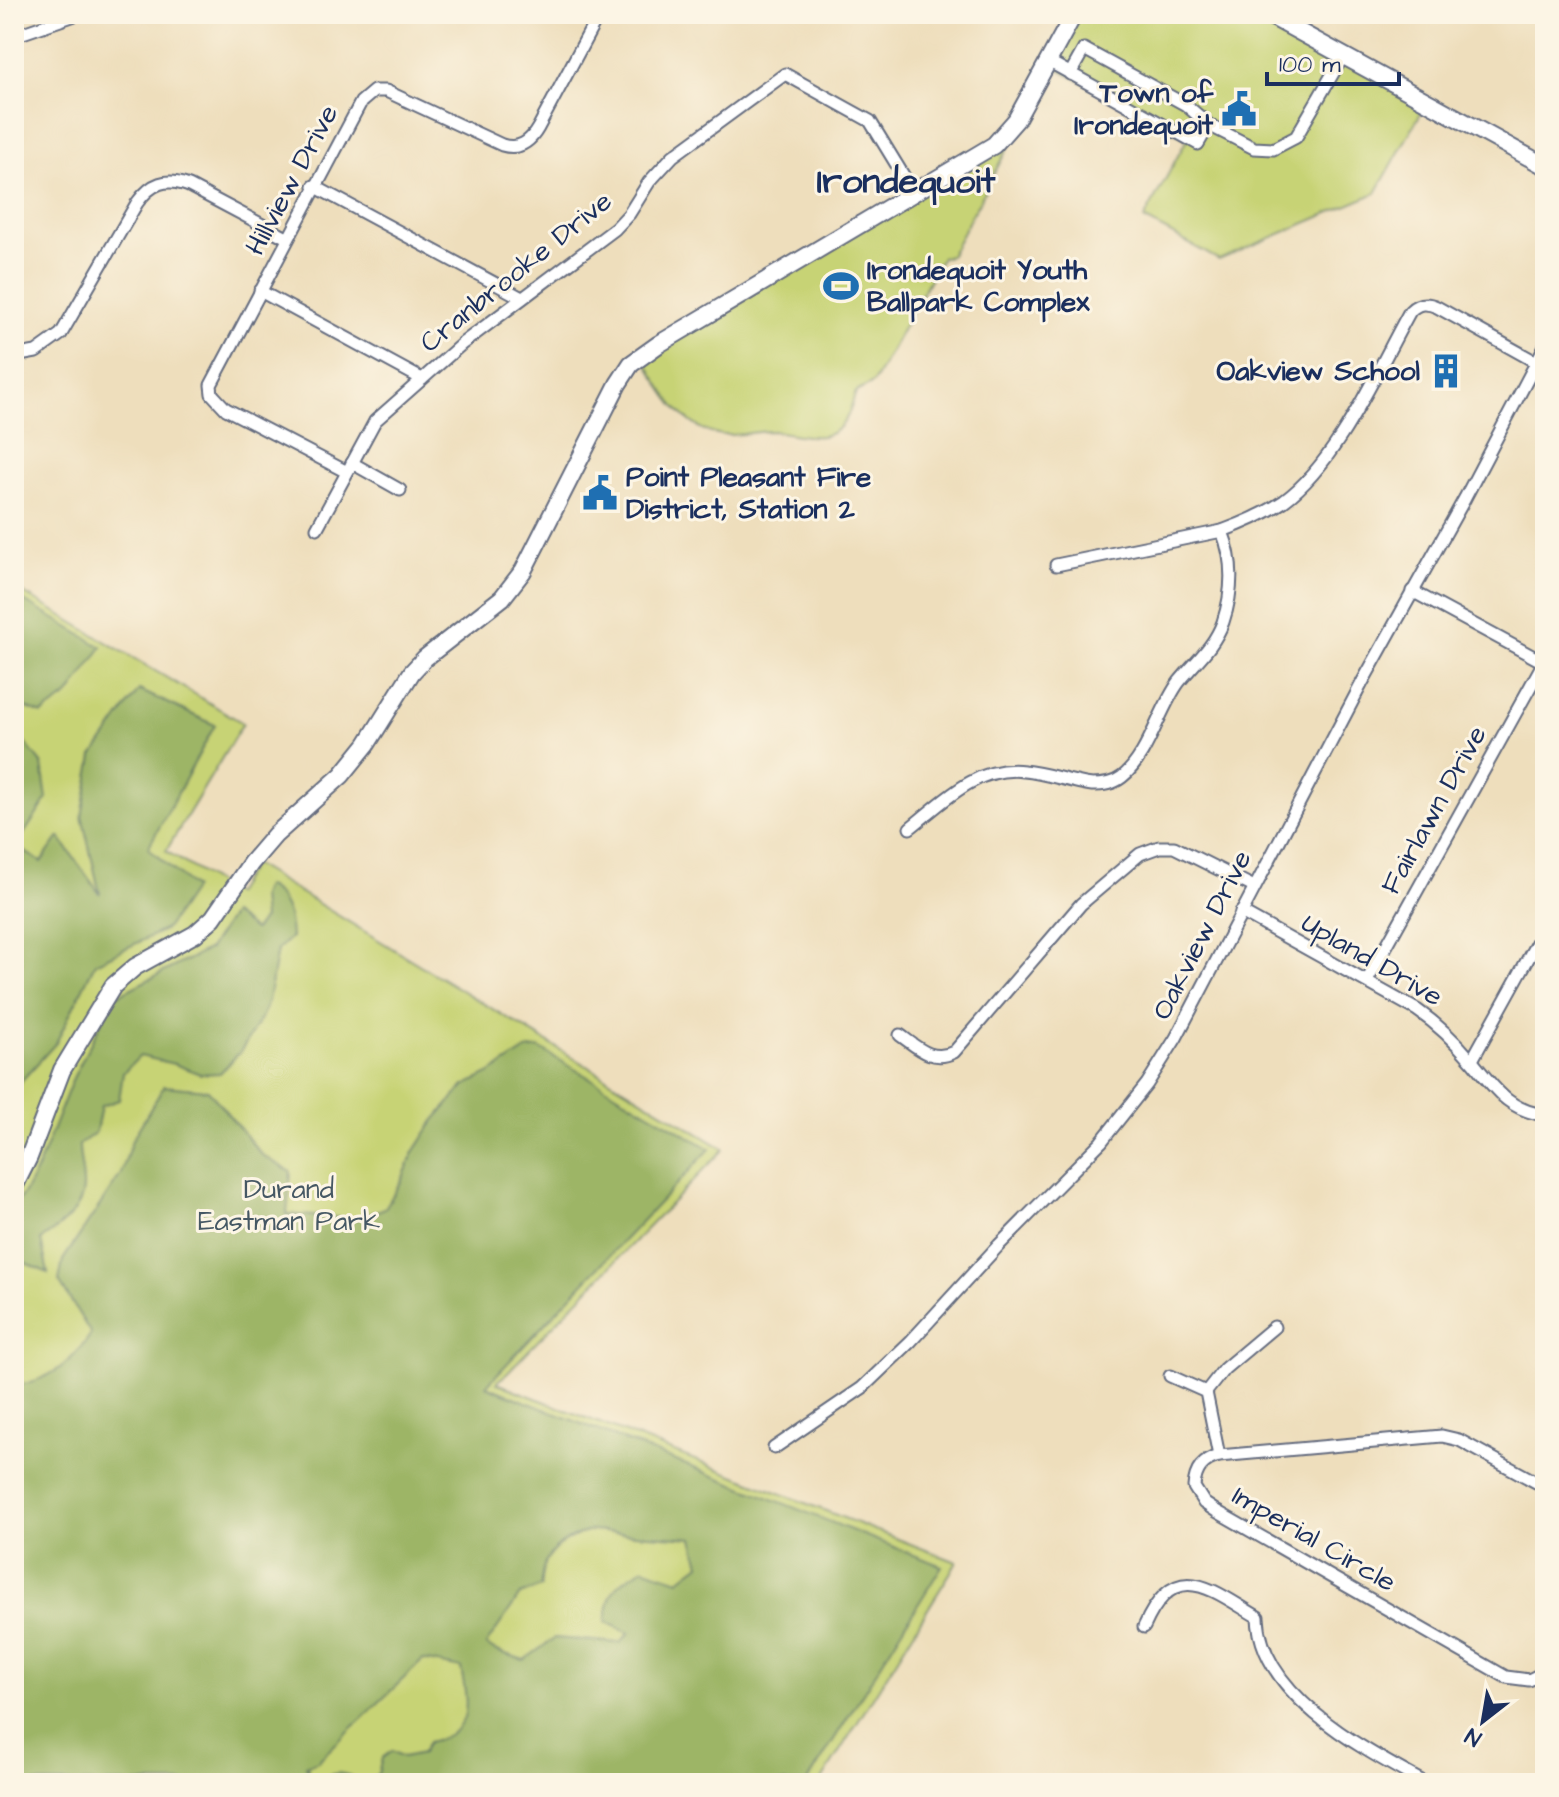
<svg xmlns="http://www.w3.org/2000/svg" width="1559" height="1797" viewBox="0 0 1559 1797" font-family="'Architects Daughter',sans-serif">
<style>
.green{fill:#c7d374;stroke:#718169;stroke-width:2}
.forest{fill:#9db566;stroke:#5c7262;stroke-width:2;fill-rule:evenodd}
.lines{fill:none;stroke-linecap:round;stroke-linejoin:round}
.street-casing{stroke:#656c7f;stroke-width:15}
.secondary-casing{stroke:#656c7f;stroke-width:20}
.street{stroke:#fff;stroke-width:11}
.secondary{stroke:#fff;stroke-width:16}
.labels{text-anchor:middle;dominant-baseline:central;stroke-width:6;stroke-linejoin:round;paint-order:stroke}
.poi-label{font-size:28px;font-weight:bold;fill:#1b2f5e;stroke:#fcf5e5;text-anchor:end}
.street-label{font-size:28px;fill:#1b2f5e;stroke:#fcf5e5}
.park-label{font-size:28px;fill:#465864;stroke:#fcf5e5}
.district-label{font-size:36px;font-weight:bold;fill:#1b2f5e;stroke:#fcf5e5}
</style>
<rect width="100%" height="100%" fill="#fcf5e5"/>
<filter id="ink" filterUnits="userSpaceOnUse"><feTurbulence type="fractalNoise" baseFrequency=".0125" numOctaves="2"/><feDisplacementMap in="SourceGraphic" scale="16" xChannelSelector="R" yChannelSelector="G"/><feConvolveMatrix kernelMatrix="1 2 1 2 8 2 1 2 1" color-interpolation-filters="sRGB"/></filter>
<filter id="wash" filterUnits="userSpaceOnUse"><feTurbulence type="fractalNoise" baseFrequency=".006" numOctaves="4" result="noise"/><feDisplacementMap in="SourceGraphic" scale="32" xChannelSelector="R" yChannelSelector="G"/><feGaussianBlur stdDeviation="1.8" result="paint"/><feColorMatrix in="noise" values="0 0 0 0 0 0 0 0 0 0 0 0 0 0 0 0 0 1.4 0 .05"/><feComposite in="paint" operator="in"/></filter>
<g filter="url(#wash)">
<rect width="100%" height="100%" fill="#eedebc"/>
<g class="green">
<path d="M1074 14H1267L1427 102 1376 193 1219 260 1144 219 1187 139 1048 63Z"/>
<path d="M1005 135 1012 140 950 256 942 257 876 378 873 383 856 392C853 399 851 408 848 415 832 449 800 433 772 431 756 431 739 436 723 435 682 431 661 387 642 356Z"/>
<path d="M22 592 243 723 166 851 234 894 253 864 724 1149 497 1383 957 1562 820 1783H14V607Z"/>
</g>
<g class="forest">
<path d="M24 601 102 647 69 695 42 714 16 704 14 706V622Z"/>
<path d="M139 690 215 725 148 848 194 888 166 929 95 963 56 1043 14 1089V729L42 764 47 799 16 846 41 862 59 837 100 894 82 816 93 756Z"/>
<path d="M265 886C286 896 290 916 291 937L277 950 268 1001 262 1016 241 1051 220 1073 200 1074 174 1064 140 1056 123 1073 119 1100 101 1106 96 1132 79 1145C79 1158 83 1171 83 1184 85 1209 59 1228 41 1240L48 1273 14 1258V1205L24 1193 38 1167 73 1078 114 997 209 949 232 914 254 930 263 919 261 896Z"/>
<path d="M539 1048 710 1149 486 1386 942 1566 807 1783H319C334 1765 350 1776 368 1783L378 1774 382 1758 392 1751 403 1757 422 1753 428 1742C474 1732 468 1707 461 1668L423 1660 318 1761 306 1766 314 1783H14V1386C50 1380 71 1364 91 1334L59 1281 63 1260 121 1174 132 1140 164 1086 208 1090 262 1155 291 1172 287 1214 356 1219 385 1208 401 1182 414 1152 434 1121 464 1086 489 1074 526 1050ZM590 1531 693 1538 700 1564 679 1580 643 1568C616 1585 608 1589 606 1622L629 1633 620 1643 555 1638 524 1660 496 1651 486 1645 520 1595 541 1587C539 1556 562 1538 590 1531Z"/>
</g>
</g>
<g filter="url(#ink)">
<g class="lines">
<g class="street-casing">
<g id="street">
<path d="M14 36 78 14"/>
<path d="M1048 61 1198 144 1209 125"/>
<path d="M1070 74 1084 49 1186 105 1209 125 1254 148 1273 149 1296 137 1343 56"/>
<path d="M314 186 522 298"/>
<path d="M260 291 422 379"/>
<path d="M14 356 36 352 61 334 137 203C151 183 166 177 189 186L287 238"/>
<path d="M352 463 400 490"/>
<path d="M347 472 226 409 212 394 211 385 361 102 374 91H386L502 145C519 150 530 142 538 128L599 14"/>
<path d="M317 528 375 421 463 343 615 229 629 214 649 182 673 156 785 74 870 121 914 193"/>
<path d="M1056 565 1222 531C1244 523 1265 514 1284 501 1338 462 1377 370 1410 311 1418 303 1426 302 1437 307L1536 362"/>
<path d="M1412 591 1545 663"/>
<path d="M910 828C944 801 977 765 1024 771 1047 773 1069 782 1092 785 1103 785 1113 784 1122 777 1148 757 1159 709 1179 682 1195 662 1214 647 1223 622 1233 592 1234 561 1222 531"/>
<path d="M1241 912 1417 1010C1437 1024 1456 1042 1472 1061 1494 1087 1508 1111 1545 1115"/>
<path d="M1367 981 1545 660"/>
<path d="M900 1035C917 1047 932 1063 954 1052L1081 904 1140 854 1159 847H1174L1254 887"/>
<path d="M1472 1060 1545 928"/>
<path d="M1170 1376 1206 1392 1219 1456"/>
<path d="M1206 1392 1224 1369 1274 1327"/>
<path d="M774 1448 862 1388 911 1341 999 1245 1101 1142 1147 1084 1176 1038 1363 681 1465 498 1545 346"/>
<path d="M1545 1487 1459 1440 1442 1436 1219 1456C1203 1460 1195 1470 1194 1487L1204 1503 1216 1511 1506 1677 1529 1680 1545 1672"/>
<path d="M1144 1627C1175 1556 1210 1589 1258 1617 1260 1696 1365 1750 1425 1783"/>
</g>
</g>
<g class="secondary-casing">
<g id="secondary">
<path d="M1267 14 1545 166"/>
<path d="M14 1187 29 1157 62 1070 113 986 135 967 195 934 213 918 251 863 275 835 342 775 367 744 412 672 425 658 502 598 523 571 618 384 631 364 659 344 994 145 1016 120 1074 14"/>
</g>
</g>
<use href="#street" class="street"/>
<use href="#secondary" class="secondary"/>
</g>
</g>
<defs>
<g id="civic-bare" transform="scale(2.76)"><path d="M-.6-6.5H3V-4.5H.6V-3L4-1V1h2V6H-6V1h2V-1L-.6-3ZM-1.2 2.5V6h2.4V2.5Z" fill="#1f6fb2" stroke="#fcf5e5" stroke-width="2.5" paint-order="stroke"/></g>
<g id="stadium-bare" transform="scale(2.76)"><path d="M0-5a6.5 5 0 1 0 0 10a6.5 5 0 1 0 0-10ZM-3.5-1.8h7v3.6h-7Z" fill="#1f6fb2" stroke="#fcf5e5" stroke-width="2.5" paint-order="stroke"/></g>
<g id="building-bare" transform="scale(2.76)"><path d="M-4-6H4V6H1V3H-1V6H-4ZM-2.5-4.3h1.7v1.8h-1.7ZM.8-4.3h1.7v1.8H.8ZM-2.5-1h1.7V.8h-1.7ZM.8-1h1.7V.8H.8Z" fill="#1f6fb2" stroke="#fcf5e5" stroke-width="2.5" paint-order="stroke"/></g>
</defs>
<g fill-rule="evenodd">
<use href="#civic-bare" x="1239" y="109"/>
<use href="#stadium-bare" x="841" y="286"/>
<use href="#building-bare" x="1446" y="371"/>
<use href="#civic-bare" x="600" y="493"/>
</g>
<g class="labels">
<g class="poi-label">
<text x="1213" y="93">Town of<tspan x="1213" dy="32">Irondequoit</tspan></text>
<text x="867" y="270" text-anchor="start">Irondequoit Youth<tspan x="867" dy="32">Ballpark Complex</tspan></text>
<text x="1420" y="371">Oakview School</text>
<text x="626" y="477" text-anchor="start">Point Pleasant Fire<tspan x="626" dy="32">District, Station 2</tspan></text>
</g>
<g class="street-label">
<text transform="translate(292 180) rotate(-62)">Hillview Drive</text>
<text transform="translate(516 272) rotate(-39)">Cranbrooke Drive</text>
<text transform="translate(1434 810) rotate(-61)">Fairlawn Drive</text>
<text transform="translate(1202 935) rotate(-63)">Oakview Drive</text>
<text transform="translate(1372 960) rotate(30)">Upland Drive</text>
<text transform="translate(1314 1539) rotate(30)">Imperial Circle</text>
</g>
<g class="park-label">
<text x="289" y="1189">Durand<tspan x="289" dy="32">Eastman Park</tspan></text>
</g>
<g class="district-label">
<text x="906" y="181">Irondequoit</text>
</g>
</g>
<rect width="1559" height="1797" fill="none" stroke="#fcf5e5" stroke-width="48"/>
<g transform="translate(1483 1721) rotate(211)" stroke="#fcf5e5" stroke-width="6" paint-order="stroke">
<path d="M0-6L14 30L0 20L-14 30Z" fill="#1b2f5e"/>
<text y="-12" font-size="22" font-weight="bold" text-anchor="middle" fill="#1b2f5e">N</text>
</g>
<path d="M1267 72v12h132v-12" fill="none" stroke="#1b2f5e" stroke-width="4"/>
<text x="1279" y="72" font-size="24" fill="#1b2f5e" stroke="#fcf5e5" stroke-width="6" paint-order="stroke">100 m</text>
</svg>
